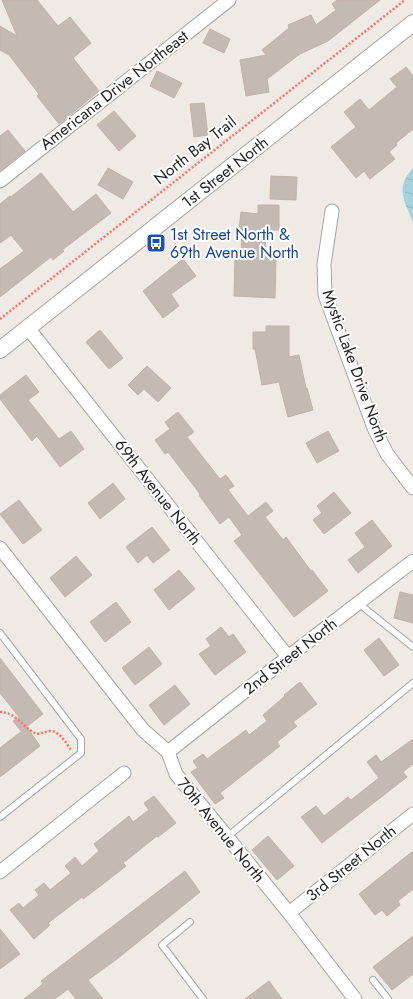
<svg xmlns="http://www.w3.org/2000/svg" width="413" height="999" viewBox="0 0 413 999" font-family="Jost,sans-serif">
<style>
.water{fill:url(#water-ripples)}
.building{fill:#c4bab4;stroke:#c1b1a7}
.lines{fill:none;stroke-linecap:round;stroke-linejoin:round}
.service-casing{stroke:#a5a5a5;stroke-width:8}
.minor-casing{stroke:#a5a5a5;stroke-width:15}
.tertiary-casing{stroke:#a5a5a5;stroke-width:18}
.path{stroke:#f9726b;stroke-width:2.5;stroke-dasharray:2 2;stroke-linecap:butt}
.service{stroke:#fff;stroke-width:6}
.minor{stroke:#fff;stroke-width:13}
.tertiary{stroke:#fff;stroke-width:16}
.labels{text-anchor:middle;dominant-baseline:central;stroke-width:4;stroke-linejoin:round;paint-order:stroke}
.street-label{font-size:16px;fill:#1e1e1e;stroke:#fff}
.transit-label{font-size:16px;fill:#164399;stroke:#fff;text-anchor:start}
</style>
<defs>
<pattern id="water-ripples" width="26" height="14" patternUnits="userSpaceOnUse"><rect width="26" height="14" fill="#a5d3dd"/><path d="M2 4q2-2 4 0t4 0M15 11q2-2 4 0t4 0" fill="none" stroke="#8eb5bd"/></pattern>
</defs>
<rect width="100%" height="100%" fill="#efebe4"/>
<path class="water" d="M413 168V222C404 201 395 187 413 168Z"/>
<g class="building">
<path d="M2 0H37L58 26 70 17 91 43 73 58 99 91 59 124 37 96 39 94 9 55 0 50V26L17 36Z"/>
<path d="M337 0H380L328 41 300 54 267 79 269 92 246 96 240 60 266 55 262 50 289 28 288 25 311 15 316 25 336 10 332 4Z"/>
<path d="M210 29 230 39 224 53 203 43Z"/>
<path d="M406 67 413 76V129L396 143 397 145 389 152 395 159 370 179 364 171 356 178 331 147 356 127 344 112 360 99 369 110 397 87 390 79Z"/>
<path d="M157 71 182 83 174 98 150 86Z"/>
<path d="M204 103 208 135 194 137 190 104Z"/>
<path d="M114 111 136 136 119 151 97 125Z"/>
<path d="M8 130 25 151 0 171V136Z"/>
<path d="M108 168 133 182 123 199 98 185Z"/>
<path d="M41 173 73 212 96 194 111 213 62 250 64 251 53 260 51 257 0 297V269L24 251 11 235 0 243V204L10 196 11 197Z"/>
<path d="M271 176 297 177 296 200 270 199Z"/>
<path d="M258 205H279V230H266L265 257H276L275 298 234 296 235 257H241L242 229H239L241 212 258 214Z"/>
<path d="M183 259 196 276 171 294 179 306 163 318 143 291Z"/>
<path d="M266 326H289V357L299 355 306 388H307L313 410 288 417 279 382 262 385 255 349H253V332H266Z"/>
<path d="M100 330 123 358 109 369 86 342Z"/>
<path d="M147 366 171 388 158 402 144 389 138 395 128 385Z"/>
<path d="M26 375 39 392 28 400 59 439 71 431 84 449 60 467 37 436 32 441 0 399V395Z"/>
<path d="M178 412 194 432 187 437 220 479 226 475 234 486 228 490 248 516 266 502 273 511 265 517 283 540 286 537 311 571 312 570 328 591 294 617 234 541 242 535 229 517 220 524 199 495 200 494 168 452 165 454 155 440 170 429 165 422Z"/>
<path d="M328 431 339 451 317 463 306 443Z"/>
<path d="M113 483 125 499 100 519 88 503Z"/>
<path d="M334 492 351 513 324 534 313 520 322 513 317 506Z"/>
<path d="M19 500 42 530 23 544 0 514Z"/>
<path d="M372 520 392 546 358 573 348 560 365 547 355 533Z"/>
<path d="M152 527 170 550 153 563 147 555 138 563 126 547Z"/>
<path d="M76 556 92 575 65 597 50 578Z"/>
<path d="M179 570 195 589 169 610 154 590Z"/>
<path d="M400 592 413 595V623L394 618Z"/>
<path d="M116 602 131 622 105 642 90 622Z"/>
<path d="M221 627 229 637 233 634 246 652 215 675 199 654 211 646 206 639Z"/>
<path d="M379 638 399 665 384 676 364 650Z"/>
<path d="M149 647 162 664 135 685 122 668Z"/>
<path d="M0 658 43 714 21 731 13 721 19 717 0 693Z"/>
<path d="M300 682 317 704 293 722 297 726 277 742 280 746 220 793 224 798 215 804 191 772 198 768 193 761 203 754 207 759 246 730 249 735 267 721 263 715 285 696 284 695Z"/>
<path d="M175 685 190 704 164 725 149 705Z"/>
<path d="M27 727 40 746 0 777V748Z"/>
<path d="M413 739V764L403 772 407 777 322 843 301 817 316 806 324 816 348 797 351 800 379 778 367 762 376 755 381 762Z"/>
<path d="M154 796 176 823 158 837 157 836 123 863 126 866 99 887 83 899 82 897 48 923 50 925 34 939 10 910 19 903 23 908 39 895 35 890 44 883 50 890 71 873 65 866 75 857 82 866 99 851 94 844 129 816 133 822 149 810 144 803Z"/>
<path d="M268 836 294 866 277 880 252 850Z"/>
<path d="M413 851V889L398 901 400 905 387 916 382 910 375 915 359 894Z"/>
<path d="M185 871 200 892 117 959 88 980 103 999H76L68 989 55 999H24L43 984 41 981Z"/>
<path d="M0 929 20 954 0 969Z"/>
<path d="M413 936V974L392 990 373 967Z"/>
<path d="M269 981 282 999H245Z"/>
</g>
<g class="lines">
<g class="service-casing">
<g id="service">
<path d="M358 603 413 647"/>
<path d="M0 633 81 739V753L0 817"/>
<path d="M227 837 413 683"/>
<path d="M190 922 162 945 203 999"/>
<path d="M373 980 388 999"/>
</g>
</g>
<g class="minor-casing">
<g id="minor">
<path d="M0 181 229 0"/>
<path d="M332 211 324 264 325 295 374 428 387 454 413 488"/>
<path d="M28 328 288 657"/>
<path d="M0 548 143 730 168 752 176 774 289 913 355 999"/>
<path d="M168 752 288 657 413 561"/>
<path d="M0 872 124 773"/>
<path d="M289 913 413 814"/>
</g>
</g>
<g class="tertiary-casing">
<path id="tertiary" d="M0 350 413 23"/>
</g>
<g class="path">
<path d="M0 319 405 0"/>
<path d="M0 712C16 712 23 728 37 734 42 733 45 732 50 731 60 731 66 743 71 750"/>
</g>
<use href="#service" class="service"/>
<use href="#minor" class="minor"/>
<use href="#tertiary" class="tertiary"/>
</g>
<defs>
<g id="bus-square" transform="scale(1)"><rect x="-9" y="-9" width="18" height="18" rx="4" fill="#1a4fb4" stroke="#fff"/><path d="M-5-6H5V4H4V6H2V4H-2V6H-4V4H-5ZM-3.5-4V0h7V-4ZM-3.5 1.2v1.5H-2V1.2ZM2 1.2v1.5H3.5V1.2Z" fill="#fff"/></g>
</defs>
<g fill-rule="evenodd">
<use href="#bus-square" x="156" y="243"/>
</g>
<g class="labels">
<g class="street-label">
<text transform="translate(114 90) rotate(-38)">Americana Drive Northeast</text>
<text transform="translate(195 150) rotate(-38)">North Bay Trail</text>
<text transform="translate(225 172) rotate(-38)">1st Street North</text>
<text transform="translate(355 366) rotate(70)">Mystic Lake Drive North</text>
<text transform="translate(158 492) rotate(52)">69th Avenue North</text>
<text transform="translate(290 656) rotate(-38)">2nd Street North</text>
<text transform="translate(221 830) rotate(51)">70th Avenue North</text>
<text transform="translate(351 863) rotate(-39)">3rd Street North</text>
</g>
<g class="transit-label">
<text x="170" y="234">1st Street North &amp;<tspan x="170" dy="18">69th Avenue North</tspan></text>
</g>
</g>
</svg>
